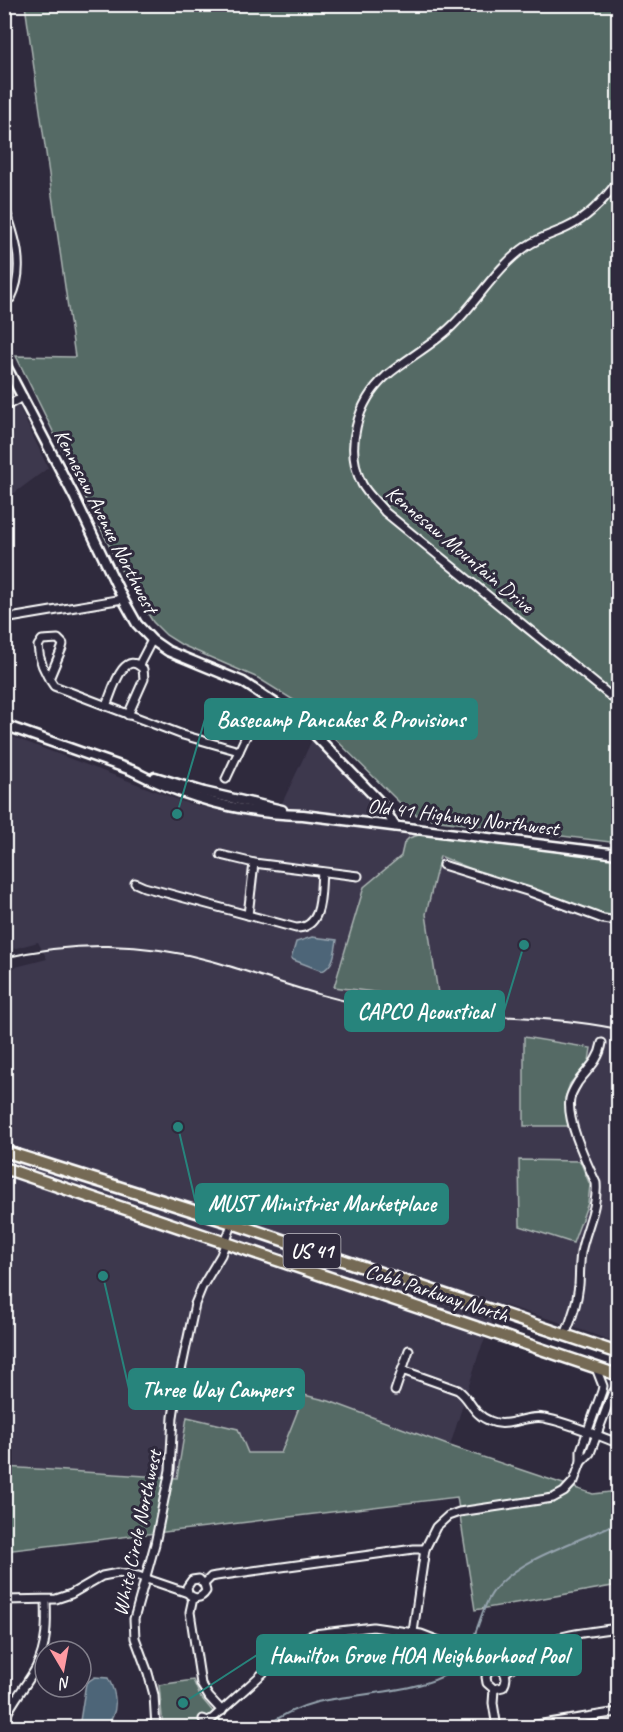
<svg xmlns="http://www.w3.org/2000/svg" width="623" height="1732" viewBox="0 0 623 1732" font-family="Caveat,sans-serif">
<style>
.built{fill:#3e384e}
.green{fill:#556a65;stroke:#aab4b2;stroke-width:1.5}
.water{fill:#4e6578;stroke:#95a3ae;stroke-width:1.5}
.lines{fill:none;stroke-linecap:round;stroke-linejoin:round}
.stream{stroke:#95a3ae;stroke-width:2}
.minor-casing{stroke:#fff;stroke-width:11}
.tertiary-casing{stroke:#fff;stroke-width:13}
.primary-casing{stroke:#fff;stroke-width:15}
.minor{stroke:#2f2a3d;stroke-width:7}
.tertiary{stroke:#2f2a3d;stroke-width:8}
.primary{stroke:#756a55;stroke-width:10}
.rail{stroke:#fff;stroke-width:2}
.labels{text-anchor:middle;dominant-baseline:central;stroke-width:6;stroke-linejoin:round;paint-order:stroke}
.shield{fill:#2f2a3d;stroke:#c1bfc5;stroke-width:1.5}
.shield-label{font-size:20px;font-weight:bold;fill:#fff}
.street-label{font-size:21px;fill:#fff;stroke:#2f2a3d}
.leader{fill:none;stroke:#27847c;stroke-width:2}
.callout-dot{fill:#27847c;stroke:#2f2a3d;stroke-width:2}
.callout{fill:#27847c;stroke:#27847c;stroke-width:2}
.callout-label{font-size:22px;text-anchor:middle;font-weight:bold;fill:#fff}
</style>
<rect width="100%" height="100%" fill="#2f2a3d"/>
<filter id="ink" filterUnits="userSpaceOnUse"><feTurbulence type="fractalNoise" baseFrequency=".0167" numOctaves="2"/><feDisplacementMap in="SourceGraphic" scale="12" xChannelSelector="R" yChannelSelector="G"/><feConvolveMatrix kernelMatrix="1 2 1 2 8 2 1 2 1" color-interpolation-filters="sRGB"/></filter>
<g filter="url(#ink)">
<g class="built">
<path d="M4 375 48 468 5 500H4Z"/>
<path d="M5 734 184 802 211 809 274 820 313 738 343 766 397 821 480 877 618 915V1343L553 1320 500 1304 479 1353 450 1446 329 1401 282 1453H248L187 1417 177 1478 5 1467 4 970 47 959 38 942 5 951Z"/>
</g>
<g class="green">
<path d="M25 5H618V843L440 821 417 815 403 806 300 704 258 678 182 645 166 635 153 622 124 576 16 356 75 357Z"/>
<path d="M422 834 618 859V916L598 913 481 873 440 856 426 914 439 1000 334 987 364 887 401 856 404 843 409 838Z"/>
<path d="M524 1037 591 1048 589 1061 570 1084 565 1098 568 1126H524Z"/>
<path d="M519 1160 580 1161 590 1185 588 1203 573 1243 520 1226Z"/>
<path d="M304 1395 329 1401 450 1446 593 1494 618 1491V1585L475 1610 457 1497 5 1551V1467L177 1478 187 1417 238 1429 248 1453H281Z"/>
<path d="M193 1680 200 1696 226 1727H163L159 1685Z"/>
</g>
<g class="water">
<path d="M312 937 337 940C335 952 334 966 322 971L291 959 296 942Z"/>
<path d="M95 1677 108 1678C117 1694 119 1712 106 1727H82L80 1721 86 1683Z"/>
</g>
<g class="lines">
<g class="stream">
<path d="M468 1650C478 1632 483 1601 497 1587 524 1556 582 1541 618 1522"/>
<path d="M262 1728C282 1716 294 1708 317 1702 352 1693 443 1693 462 1660"/>
</g>
<g class="minor-casing">
<g id="minor">
<path d="M618 181C605 199 589 217 568 227 554 234 540 237 527 246 496 267 478 301 452 326 433 345 407 358 386 376 357 402 344 448 362 484 367 494 378 503 385 512L618 702"/>
<path d="M4 206C15 236 26 268 11 298"/>
<path d="M4 407 23 397"/>
<path d="M4 619 123 599"/>
<path d="M139 665 152 640"/>
<path d="M49 679 62 648 63 644 58 639 42 640 38 646C39 662 45 674 54 686L183 735 239 751"/>
<path d="M106 706C112 693 123 647 143 669L144 679 128 715"/>
<path d="M226 779 255 717"/>
<path d="M221 855 254 863 358 876"/>
<path d="M443 865 530 892 603 919 618 921"/>
<path d="M135 883 144 887 296 928C324 928 320 892 322 872"/>
<path d="M248 915 254 863"/>
<path d="M565 1335C572 1319 577 1303 579 1285 580 1273 579 1259 582 1248 587 1226 598 1206 596 1183 587 1163 566 1121 570 1099 571 1093 575 1087 578 1082 588 1069 599 1061 602 1043"/>
<path d="M402 1370 458 1390C471 1399 472 1414 490 1421 508 1429 526 1414 544 1418 567 1422 596 1435 618 1443"/>
<path d="M395 1391 409 1350"/>
<path d="M581 1462 590 1453 612 1394 618 1386"/>
<path d="M204 1584 211 1577 216 1576 414 1549H425"/>
<path d="M188 1593 187 1587 192 1580 199 1579 204 1584"/>
<path d="M193 1598 190 1612 201 1684 209 1697 222 1711"/>
<path d="M4 1600 56 1599 71 1594 102 1576 118 1573 138 1576 188 1593C193 1600 201 1599 206 1591L204 1584"/>
<path d="M413 1632 425 1549 436 1527 448 1516 459 1512 553 1498 564 1492 574 1481 581 1462V1450L602 1391 603 1386 596 1368"/>
<path d="M489 1671C501 1664 511 1675 503 1687L494 1689"/>
<path d="M489 1671 486 1677 487 1683 494 1689"/>
<path d="M505 1673C520 1662 535 1647 552 1640 570 1633 599 1631 618 1628"/>
<path d="M494 1689 493 1703 497 1728"/>
<path d="M203 1719 208 1721 212 1719 293 1646 307 1637 314 1634 373 1627 421 1634 447 1644 479 1662 489 1671"/>
<path d="M4 1720C12 1701 26 1686 36 1668 47 1646 47 1624 46 1600"/>
<path d="M141 1728 156 1724"/>
<path d="M156 1728 154 1695 148 1673 135 1638 134 1619 155 1544 170 1470 173 1417 178 1385 195 1304 202 1287 221 1255 242 1196"/>
<path d="M517 1728 618 1712"/>
</g>
</g>
<g class="tertiary-casing">
<g id="tertiary">
<path d="M4 362 75 498 123 599 137 624 152 640 168 651 243 682 290 713 316 736 380 802 395 826"/>
<path d="M4 725 137 772"/>
<path d="M133 771C186 798 244 814 303 815L618 854"/>
<path d="M155 777 204 792 282 810"/>
</g>
</g>
<g class="primary-casing">
<g id="primary">
<path d="M4 1151 232 1223 618 1353"/>
<path d="M4 1168 618 1375"/>
</g>
</g>
<use href="#minor" class="minor"/>
<use href="#tertiary" class="tertiary"/>
<use href="#primary" class="primary"/>
<path class="rail" d="M4 958C72 941 144 942 212 961 268 977 324 1000 383 1008 462 1018 540 1013 618 1029"/>
</g>
</g>
<g class="labels">
<rect class="shield" x="283.5" y="1234" width="57" height="34" rx="4.5"/>
<g class="shield-label">
<text x="312" y="1251">US 41</text>
</g>
<g class="street-label">
<text transform="translate(106 521) rotate(63)">Kennesaw Avenue Northwest</text>
<text transform="translate(460 549) rotate(40)">Kennesaw Mountain Drive</text>
<text transform="translate(463 817) rotate(7)">Old 41 Highway Northwest</text>
<text transform="translate(437 1293) rotate(18)">Cobb Parkway North</text>
<text transform="translate(137 1533) rotate(-78)">White Circle Northwest</text>
</g>
</g>
<path class="leader" d="M177 814L205 719M524 945L504 1011M178 1127L196 1204M103 1276L129 1389M183 1703L257 1655"/>
<g class="callout-dot">
<circle cx="177" cy="814" r="6"/>
<circle cx="524" cy="945" r="6"/>
<circle cx="178" cy="1127" r="6"/>
<circle cx="103" cy="1276" r="6"/>
<circle cx="183" cy="1703" r="6"/>
</g>
<g class="callout">
<rect x="205" y="699" width="272" height="40" rx="6"/>
<rect x="345" y="991" width="159" height="40" rx="6"/>
<rect x="196" y="1184" width="252" height="40" rx="6"/>
<rect x="129" y="1369" width="175" height="40" rx="6"/>
<rect x="257" y="1635" width="324" height="40" rx="6"/>
</g>
<g class="callout-label">
<text x="341" y="727">Basecamp Pancakes &amp; Provisions</text>
<text x="425" y="1019">CAPCO Acoustical</text>
<text x="322" y="1211">MUST Ministries Marketplace</text>
<text x="217" y="1397">Three Way Campers</text>
<text x="419" y="1663">Hamilton Grove HOA Neighborhood Pool</text>
</g>
<rect width="623" height="1732" fill="none" stroke="#2f2a3d" stroke-width="24"/>
<rect x="12" y="12" width="599" height="1708" fill="none" stroke="#fff" stroke-width="2" filter="url(#ink)"/>
<g transform="translate(63 1669) rotate(170)"><circle r="28" fill="#2f2a3d" stroke="#827f8b" stroke-width="1.5"/>
<path d="M0-4.5L10 22L0 15L-10 22Z" fill="#ff9aa2"/>
<text y="-9" font-size="16" font-weight="bold" text-anchor="middle" fill="#ffffff">N</text>
</g>
</svg>
